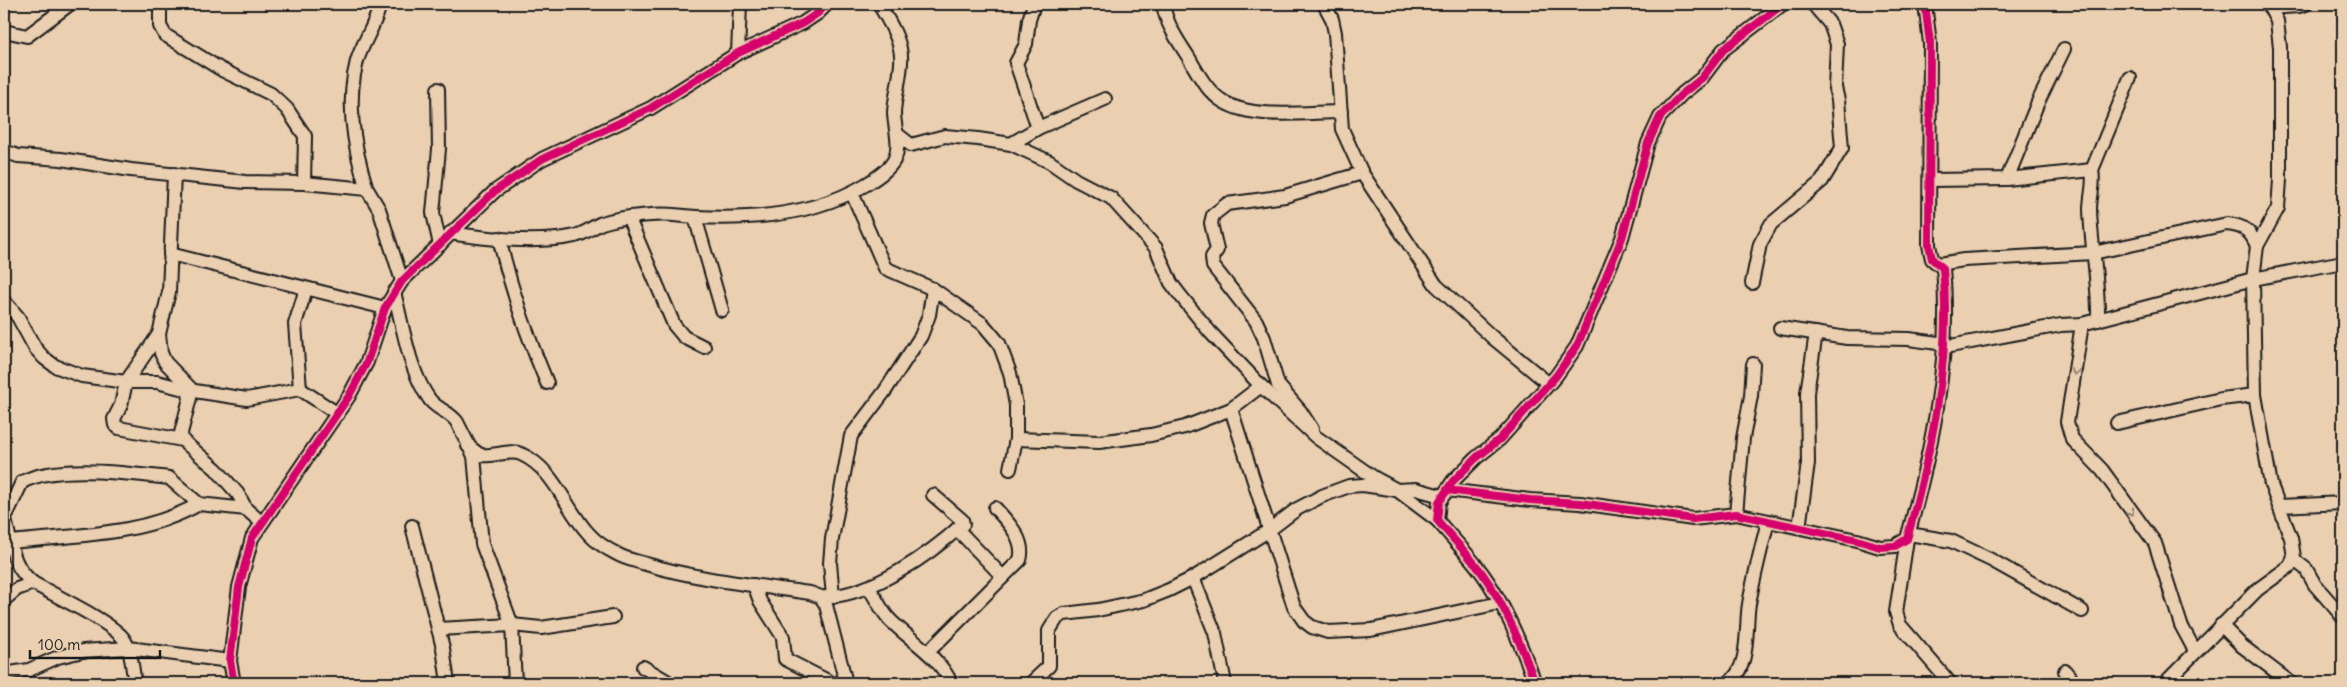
<svg xmlns="http://www.w3.org/2000/svg" width="2347" height="687" viewBox="0 0 2347 687" font-family="Delius,sans-serif">
<style>
.lines{fill:none;stroke-linecap:round;stroke-linejoin:round}
.minor-casing{stroke:#1c1c1c;stroke-width:16}
.minor{stroke:#eacfb1;stroke-width:12}
.cycleway-casing{stroke:#eacfb1;stroke-width:11}
.cycleway{stroke:#d6006c;stroke-width:8}
.oneway{stroke:#8d7e6e}
</style>
<rect width="100%" height="100%" fill="#eacfb1"/>
<filter id="ink" filterUnits="userSpaceOnUse"><feTurbulence type="fractalNoise" baseFrequency=".02" numOctaves="2"/><feDisplacementMap in="SourceGraphic" scale="10" xChannelSelector="R" yChannelSelector="G"/><feConvolveMatrix kernelMatrix="1 2 1 2 8 2 1 2 1" color-interpolation-filters="sRGB"/></filter>
<g filter="url(#ink)">
<g class="lines">
<g class="minor-casing">
<g id="minor">
<path d="M160 4V26L165 35 222 70 271 94 287 109 305 136 304 183"/>
<path d="M1034 4 1029 20 1026 44 1016 63 1038 128"/>
<path d="M1163 4C1166 24 1178 41 1189 58 1198 74 1208 93 1224 102 1253 120 1307 112 1341 112"/>
<path d="M1324 4 1332 19 1335 33 1342 129 1362 173 1436 285 1492 337 1549 384"/>
<path d="M2270 8 2299 6 2306 4"/>
<path d="M4 31 27 36 70 4"/>
<path d="M738 53 740 4"/>
<path d="M438 89 439 149 433 213 440 245"/>
<path d="M897 134 911 145 945 136 978 139 1011 144 1050 162 1076 180 1111 198 1156 248 1171 283 1180 295 1210 332 1261 386 1316 437 1373 477 1397 490 1437 520"/>
<path d="M1011 144 1038 128 1105 99"/>
<path d="M4 151 18 156 61 159 131 170 245 182 304 183 367 189 379 209 402 281"/>
<path d="M2092 170 2130 78"/>
<path d="M174 174 169 292 159 334 161 353 165 362 192 390"/>
<path d="M2007 179 2038 102 2064 49"/>
<path d="M1930 180 2007 179 2092 170C2095 183 2090 196 2090 209 2091 246 2099 282 2098 320"/>
<path d="M367 189C354 149 346 102 357 61 363 41 376 25 380 4"/>
<path d="M852 193 885 268 933 289 983 324 999 343 1010 373 1016 405V439L1010 469"/>
<path d="M695 217 722 310"/>
<path d="M629 219 674 325 684 337 704 347"/>
<path d="M450 233C486 239 540 244 575 236 585 234 592 227 602 223 614 219 637 216 651 215 666 213 680 216 696 217 753 220 815 215 865 185 875 179 891 169 895 158 901 143 894 127 894 112 895 96 900 80 901 63 903 42 889 22 879 4"/>
<path d="M499 238C511 289 527 336 547 383"/>
<path d="M170 254 385 308"/>
<path d="M1939 264 1964 260 2093 253 2227 224C2244 226 2250 230 2257 246"/>
<path d="M1752 283 1760 244 1771 224 1822 181 1842 148 1838 100 1835 88 1837 44 1830 24 1813 4"/>
<path d="M394 292C403 326 409 372 430 400 438 410 450 412 457 422L474 456 482 544 512 625 515 683"/>
<path d="M4 301 18 317 35 348 44 358 55 366 82 376 126 382H157L188 390 247 399 300 389 338 414"/>
<path d="M2082 324 2067 422 2072 439 2102 470 2155 543 2181 625 2195 651"/>
<path d="M1780 328 1847 338 1909 339 1945 344"/>
<path d="M159 334 126 382 121 405 114 419 115 425 119 428 182 440"/>
<path d="M1945 347 2061 325 2082 324 2253 279 2343 262"/>
<path d="M300 389 295 324 306 289"/>
<path d="M188 390 190 398 181 433 182 440 216 469 238 494 246 509 261 522"/>
<path d="M1231 409 1294 607 1304 621 1312 627 1328 632 1371 630 1500 603"/>
<path d="M2117 423 2221 399 2255 395"/>
<path d="M1312 429 1301 412 1278 385 1264 338 1256 321 1213 266 1212 257 1217 250 1211 223 1213 215 1227 204 1285 196 1362 173"/>
<path d="M1016 439 1099 442 1151 435 1185 427 1231 409 1261 386"/>
<path d="M468 446 480 455C493 457 510 449 521 454 556 470 565 509 589 534 597 543 607 549 617 554 625 559 636 561 646 564 699 580 755 585 810 593L821 597 826 605 846 683"/>
<path d="M1447 490 1530 500 1580 503 1693 519 1736 514 1857 540 1880 547 1895 546 1907 539C1931 452 1952 359 1943 268L1932 259 1929 245 1930 43 1925 4"/>
<path d="M2279 506 2343 503"/>
<path d="M1736 514 1743 438 1751 396 1753 364"/>
<path d="M4 517C13 544 9 563 33 583 54 595 109 621 123 638 132 650 132 669 135 683"/>
<path d="M4 520 22 482C55 464 124 473 161 477L169 478 199 504 246 509"/>
<path d="M412 526 443 648 448 683"/>
<path d="M1799 528 1808 463 1807 393 1816 333"/>
<path d="M957 529 1003 577"/>
<path d="M1909 534 1951 541 1991 560 2082 611"/>
<path d="M1907 539 1896 612 1900 625 1950 683"/>
<path d="M11 542C74 535 143 536 199 504"/>
<path d="M2293 559 2306 569 2315 585 2343 617"/>
<path d="M1193 578 1215 633 1225 683"/>
<path d="M754 585 760 601 783 637 785 659 832 683"/>
<path d="M869 588C876 598 882 612 891 621 911 641 939 656 951 683"/>
<path d="M826 597C873 594 928 556 963 524L962 520 933 495"/>
<path d="M833 597 830 563 832 539 851 436 885 391 921 336 929 315 933 289"/>
<path d="M4 600 17 589 33 583"/>
<path d="M2221 625 2242 646 2291 683"/>
<path d="M438 629 512 625 541 628 613 617"/>
<path d="M928 652 1020 560C1026 540 1008 522 995 508"/>
<path d="M643 667 670 683"/>
<path d="M2065 671 2075 683"/>
<path d="M4 674 29 670 58 657 83 651 128 648 230 661"/>
<path d="M234 683 230 661 239 587 252 538 349 396 367 362 385 308 402 281 495 191 542 159 651 108 738 53 803 23 818 13 827 4"/>
<path d="M1031 683 1049 666V631L1057 618 1064 614 1098 610 1144 600 1169 590 1193 578 1268 531 1297 509 1322 496 1349 486 1363 485 1397 490 1416 489 1441 496"/>
<path d="M1535 683C1522 646 1505 605 1482 573 1468 554 1452 538 1437 520L1439 502 1453 481 1476 458 1500 439 1556 376 1577 346 1622 238 1648 143 1660 117 1682 94 1702 78 1723 50 1783 4"/>
<path d="M1728 683C1751 668 1745 627 1749 604 1754 576 1761 549 1768 521"/>
<path d="M2165 683 2257 590 2290 566 2294 557 2291 538 2271 485 2255 395 2253 279 2257 246 2278 208 2280 180V47L2277 21 2268 4"/>
</g>
</g>
<use href="#minor" class="minor"/>
<g class="cycleway-casing">
<g id="cycleway">
<path d="M1447 490 1530 500 1580 503 1693 519 1736 514 1857 540 1880 547 1895 546 1907 539C1931 452 1952 359 1943 268L1932 259 1929 245 1930 43 1925 4"/>
<path d="M234 683 230 661 239 587 252 538 349 396 367 362 385 308 402 281 495 191 542 159 651 108 738 53 803 23 818 13 827 4"/>
<path d="M1535 683C1522 646 1505 605 1482 573 1468 554 1452 538 1437 520L1439 502 1453 481 1476 458 1500 439 1556 376 1577 346 1622 238 1648 143 1660 117 1682 94 1702 78 1723 50 1783 4"/>
</g>
</g>
<use href="#cycleway" class="cycleway"/>
</g>
<defs><path id="oneway-chevron" d="M-2-3.5L2.5 0L-2 3.5" fill="none" stroke-width="1.6" stroke-linecap="round" stroke-linejoin="round" transform="scale(1.25)"/></defs>
<g class="oneway">
<use href="#oneway-chevron" transform="translate(2075 372) rotate(99)"/>
<use href="#oneway-chevron" transform="translate(2131 512) rotate(54)"/>
</g>
</g>
<rect width="2347" height="687" fill="none" stroke="#eacfb1" stroke-width="20"/>
<rect x="10" y="10" width="2327" height="667" fill="none" stroke="#1c1c1c" stroke-width="2" filter="url(#ink)"/>
<path d="M30 650v8h130v-8" fill="none" stroke="#1c1c1c" stroke-width="2.5"/>
<text x="38" y="650" font-size="15" fill="#1c1c1c" stroke="#eacfb1" stroke-width="4" paint-order="stroke">100 m</text>
</svg>
